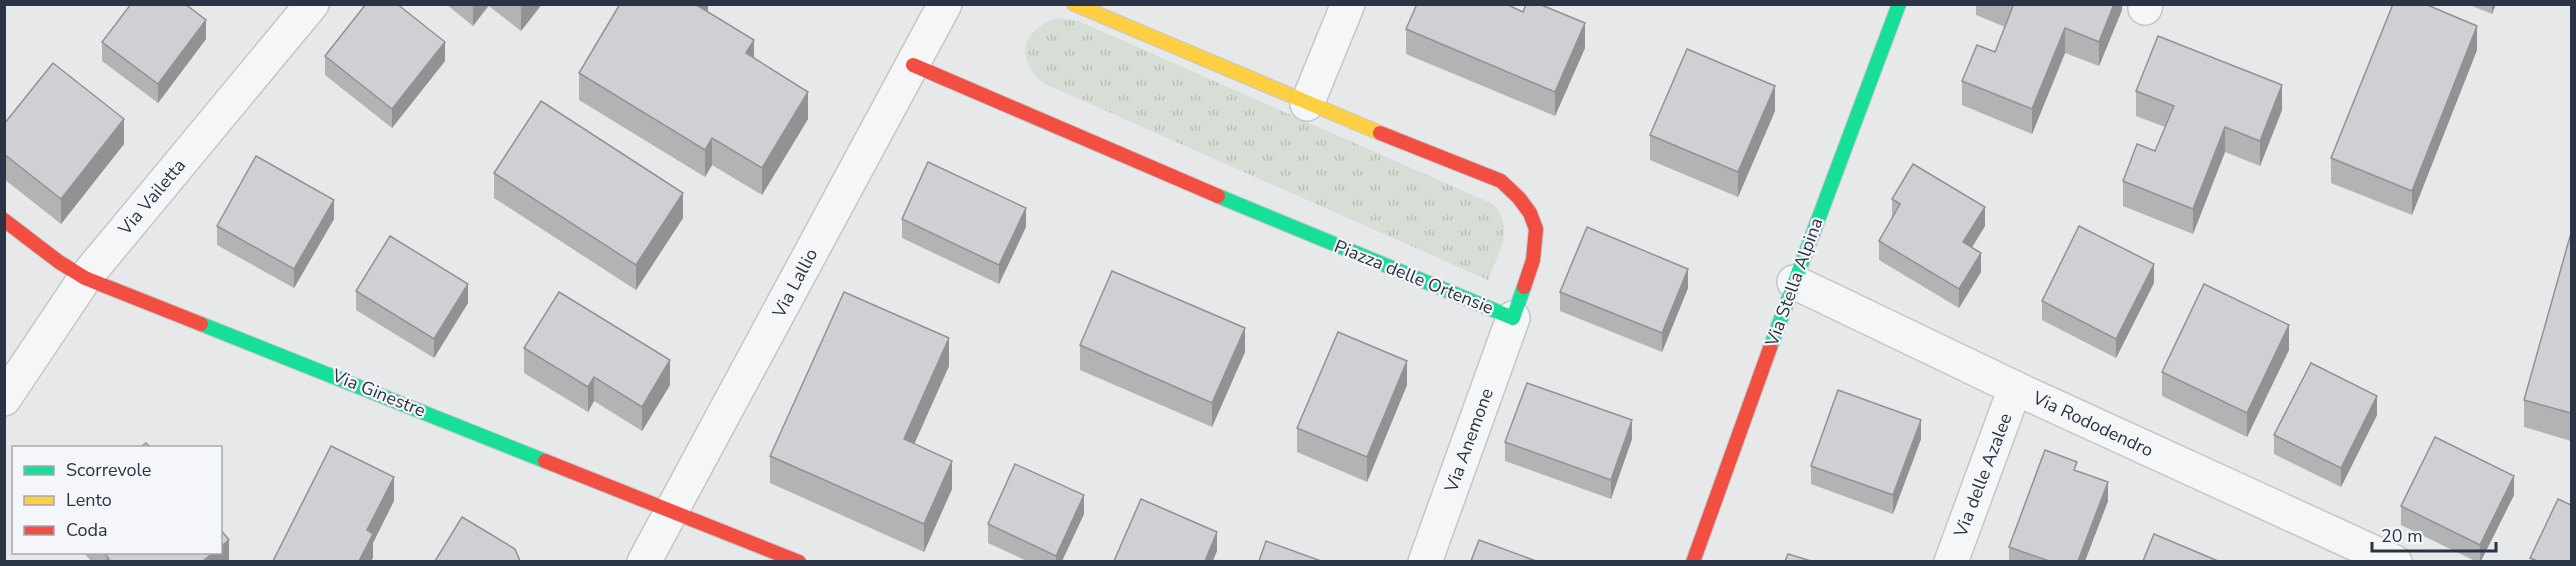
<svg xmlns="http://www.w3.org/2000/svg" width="2576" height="566" viewBox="0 0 2576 566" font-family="'Nunito Sans',sans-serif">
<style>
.park{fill:url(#park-tufts)}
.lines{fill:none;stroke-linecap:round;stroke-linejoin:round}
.street-casing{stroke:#c4c6c8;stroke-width:36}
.fast-casing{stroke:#c4c6c8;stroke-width:16}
.slow-casing{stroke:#c4c6c8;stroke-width:16}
.jam-casing{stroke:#c4c6c8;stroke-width:16}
.street{stroke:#f5f6f7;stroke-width:33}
.fast{stroke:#16e098;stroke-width:14}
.slow{stroke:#ffcf43;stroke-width:14}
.jam{stroke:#f24e42;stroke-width:14}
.wall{fill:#b1b3b5}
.shaded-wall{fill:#909294}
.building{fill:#ced0d3;stroke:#909294;stroke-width:1.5}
.labels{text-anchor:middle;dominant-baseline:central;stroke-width:4.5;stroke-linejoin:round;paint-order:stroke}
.street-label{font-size:18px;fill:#2b3445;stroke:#f4f6f9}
</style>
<defs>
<pattern id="park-tufts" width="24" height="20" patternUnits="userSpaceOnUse" patternTransform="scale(1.5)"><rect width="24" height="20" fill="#d6ded6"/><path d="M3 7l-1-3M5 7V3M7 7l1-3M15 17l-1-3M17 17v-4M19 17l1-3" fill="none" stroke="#b8bfb9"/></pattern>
</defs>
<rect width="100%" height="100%" fill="#e6e8ea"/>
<path class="park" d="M1058 18 1078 21 1493 204C1516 229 1498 253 1488 280L1043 83C1014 58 1022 29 1058 18Z"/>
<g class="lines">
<g class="street-casing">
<g id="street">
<path d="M2145 8 2146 4"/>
<path d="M1307 104 1348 4"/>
<path d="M1794 282 2015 388 2395 562"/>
<path d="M4 399 85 278 312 4"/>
<path d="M644 562 945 4"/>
<path d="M1425 562 1513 318"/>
<path d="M1951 562 2015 388"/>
</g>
</g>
<g class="fast-casing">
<g id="fast">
<path d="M1218 196 1513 318 1524 287"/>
<path d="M201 324 545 461"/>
<path d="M1770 348 1899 4"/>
</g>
</g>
<g class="slow-casing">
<path id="slow" d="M1074 4 1380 133"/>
</g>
<g class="jam-casing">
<g id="jam">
<path d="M913 65 1218 196"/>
<path d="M1380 133 1501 181 1519 198 1530 213 1536 229 1533 260 1524 287"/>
<path d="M4 220 59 262 85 278 201 324"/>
<path d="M545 461 799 562"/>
<path d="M1693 562 1770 348"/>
</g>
</g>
<use href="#street" class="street"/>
<use href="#fast" class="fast"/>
<use href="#slow" class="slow"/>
<use href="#jam" class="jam"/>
</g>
<g class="wall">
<path d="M446 4H542L521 31 489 6 473 26Z"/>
<path d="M708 4V12L754 58 808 119 762 195 712 165 705 177 579 100V73Z"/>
<path d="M1976 4H2122V10L2099 66 2065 53 2032 134 1962 105V81L1995 52 2005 27 1976 15Z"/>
<path d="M2467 4H2496L2492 14Z"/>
<path d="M1406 29 1585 48 1555 116 1406 54Z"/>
<path d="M206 39 158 103 102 61V42Z"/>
<path d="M2477 50 2412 215 2331 183V158Z"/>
<path d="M325 56 445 61 392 128 325 75Z"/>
<path d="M2136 91 2282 110 2260 166 2225 152 2193 234 2123 206V181L2155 151 2165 127 2136 116Z"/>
<path d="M1775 111 1738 197 1650 160V135Z"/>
<path d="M4 124 124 144 61 224 4 179Z"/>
<path d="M494 173 683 218 636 290 494 198Z"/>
<path d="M1892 199 1985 226 1972 248 1981 272 1959 308 1879 260V241L1892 218Z"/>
<path d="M334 219 294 288 217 245V226Z"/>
<path d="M902 219 1026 227 999 284 902 238Z"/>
<path d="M2571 233V441L2524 427V400Z"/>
<path d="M2154 283 2116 358 2042 320V301Z"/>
<path d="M1688 288 1662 352 1560 311V292Z"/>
<path d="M356 291 468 303 434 358 356 310Z"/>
<path d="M1080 345 1245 352 1212 427 1080 370Z"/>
<path d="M524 348 670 385 642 431 594 401 588 412 524 373Z"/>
<path d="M2289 350 2247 437 2162 396V372Z"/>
<path d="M949 366 914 444 952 489 924 552 770 483V456Z"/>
<path d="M1407 385 1367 482 1297 452V428Z"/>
<path d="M2377 415 2341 487 2274 454V435Z"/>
<path d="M1632 439 1611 499 1505 461V442Z"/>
<path d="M1921 439 1893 514 1811 484V466Z"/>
<path d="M2077 471 2108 501 2085 561H2009V547Z"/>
<path d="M2514 495 2481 561H2475L2401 525V506Z"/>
<path d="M1084 514 1062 561H1027L988 543V524Z"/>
<path d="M83 552H220L229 561H91Z"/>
</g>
<g class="shaded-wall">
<path d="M473 4H489L473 26Z"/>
<path d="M523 4H542L521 31V6Z"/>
<path d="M708 4V13L695 5Z"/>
<path d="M2114 4H2122V10L2099 66V42Z"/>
<path d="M2492 4H2496L2492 14Z"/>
<path d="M206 20V39L158 103V84Z"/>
<path d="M1585 23V48L1555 116V92Z"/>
<path d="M2477 26V50L2412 215V191Z"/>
<path d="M2065 28V53L2032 134V109Z"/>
<path d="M754 40V68L746 53Z"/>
<path d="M445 42V61L392 128V109Z"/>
<path d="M2282 85V110L2260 166V141Z"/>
<path d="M1775 86V111L1738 197V172Z"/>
<path d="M808 92V119L762 195V168Z"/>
<path d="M124 119V144L61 224V199Z"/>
<path d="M2225 127V152L2193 234V209Z"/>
<path d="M712 138V165L705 177V150Z"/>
<path d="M683 193V218L636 290V265Z"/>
<path d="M334 200V219L294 288V269Z"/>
<path d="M1985 207V226L1963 261V242Z"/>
<path d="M1026 208V227L999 284V265Z"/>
<path d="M1981 253V272L1959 308V289Z"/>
<path d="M2154 264V283L2116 358V339Z"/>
<path d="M1688 269V288L1662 352V333Z"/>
<path d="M468 284V303L434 358V339Z"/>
<path d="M2289 325V350L2247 437V413Z"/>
<path d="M1245 328V352L1212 427V403Z"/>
<path d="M949 338V366L904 467V439Z"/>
<path d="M670 360V385L642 431V407Z"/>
<path d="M1407 361V385L1367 482V457Z"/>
<path d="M594 377V401L588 412V387Z"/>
<path d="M2377 396V415L2341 487V468Z"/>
<path d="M1632 420V439L1611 499V480Z"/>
<path d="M1921 420V439L1893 514V495Z"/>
<path d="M952 461V489L924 552V524Z"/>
<path d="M2514 476V495L2481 561H2480V545Z"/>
<path d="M394 477V501L373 543V558L371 561H359L367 530Z"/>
<path d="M2108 482V501L2085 561H2078Z"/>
<path d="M1084 495V514L1062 561H1056V556Z"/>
<path d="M1217 532V551L1213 561H1205Z"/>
<path d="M229 540V561H203L214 552H220V547Z"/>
</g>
<g class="building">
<path d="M131 4H185L206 20 158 84 102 42Z"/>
<path d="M366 4H397L445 42 392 109 325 56Z"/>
<path d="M620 4H695L754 40 746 53 808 92 762 168 712 138 705 150 579 73Z"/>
<path d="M1417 4H1506L1523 12 1526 4H1539L1585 23 1555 92 1406 29Z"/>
<path d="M2009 4H2114L2099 42 2065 28 2032 109 1962 81 1977 45 1995 52 2013 6Z"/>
<path d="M2393 4H2425L2477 26 2412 191 2331 158Z"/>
<path d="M2158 36 2282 85 2260 141 2225 127 2193 209 2123 181 2137 144 2155 151 2174 106 2136 91Z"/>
<path d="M1687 49 1775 86 1738 172 1650 135Z"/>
<path d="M53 63 124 119 61 199 4 154V124Z"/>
<path d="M541 101 683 193 636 265 494 173Z"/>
<path d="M256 156 334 200 294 269 217 226Z"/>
<path d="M928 162 1026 208 999 265 902 219Z"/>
<path d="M1913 164 1985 207 1963 242 1981 253 1959 289 1879 241 1900 204 1892 199Z"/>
<path d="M2079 226 2154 264 2116 339 2042 301Z"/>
<path d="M1587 227 1688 269 1662 333 1560 292Z"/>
<path d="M2571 233V413L2524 400Z"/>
<path d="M390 236 468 284 434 339 356 291Z"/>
<path d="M1112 271 1245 328 1212 403 1080 345Z"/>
<path d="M2204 284 2289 325 2247 413 2162 372Z"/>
<path d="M559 292 670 360 642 407 594 377 588 387 524 348Z"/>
<path d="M844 292 949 338 904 439 952 461 924 524 770 456Z"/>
<path d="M1338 332 1407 361 1367 457 1297 428Z"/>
<path d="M2311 363 2377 396 2341 468 2274 435Z"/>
<path d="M1527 383 1632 420 1611 480 1505 442Z"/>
<path d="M1838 390 1921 420 1893 495 1811 466Z"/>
<path d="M2435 437 2514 476 2480 545 2401 506Z"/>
<path d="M146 443 150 447H141Z"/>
<path d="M331 446 394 477 367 530 373 534 359 561H273Z"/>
<path d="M2045 450 2077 462 2074 470 2108 482 2078 561H2049L2009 547Z"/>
<path d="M1015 464 1084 495 1056 556 988 524Z"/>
<path d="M1141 499 1217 532 1205 561H1114Z"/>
<path d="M2558 499 2571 505V561H2537L2530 558Z"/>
<path d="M462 517 515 549 520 561H435Z"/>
<path d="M220 529 229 540 220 547Z"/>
<path d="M2154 534 2218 561H2143Z"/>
<path d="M1479 540 1536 561H1471Z"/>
<path d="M1266 541 1321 561H1259Z"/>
<path d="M104 552H214L203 561H105L109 559Z"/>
<path d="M1788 554 1811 561H1785Z"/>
</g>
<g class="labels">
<g class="street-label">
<text transform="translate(152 197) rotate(-50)">Via Vailetta</text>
<text transform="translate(1414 277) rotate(22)">Piazza delle Ortensie</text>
<text transform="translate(1794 282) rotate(-70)">Via Stella Alpina</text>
<text transform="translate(795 283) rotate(-62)">Via Lallio</text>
<text transform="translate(379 393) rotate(22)">Via Ginestre</text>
<text transform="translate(2093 424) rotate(25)">Via Rododendro</text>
<text transform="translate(1469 440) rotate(-70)">Via Anemone</text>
<text transform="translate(1983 475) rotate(-69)">Via delle Azalee</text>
</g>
</g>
<rect width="2576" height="566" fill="none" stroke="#2b3445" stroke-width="12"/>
<rect x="12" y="446" width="210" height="108" fill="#f4f6f9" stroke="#a4a8b1" stroke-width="1.5"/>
<rect x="24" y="466" width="30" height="9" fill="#16e098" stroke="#a4a8b1" stroke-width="1.5"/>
<text x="66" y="476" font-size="18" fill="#2b3445">Scorrevole</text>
<rect x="24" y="496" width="30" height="9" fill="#ffcf43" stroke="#a4a8b1" stroke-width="1.5"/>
<text x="66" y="506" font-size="18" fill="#2b3445">Lento</text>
<rect x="24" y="526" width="30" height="9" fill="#f24e42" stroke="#a4a8b1" stroke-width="1.5"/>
<text x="66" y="536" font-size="18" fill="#2b3445">Coda</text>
<path d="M2372 542v9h124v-9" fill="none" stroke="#2b3445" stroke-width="3"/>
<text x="2381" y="542" font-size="18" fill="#2b3445" stroke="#f4f6f9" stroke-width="4.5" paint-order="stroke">20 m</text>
</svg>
